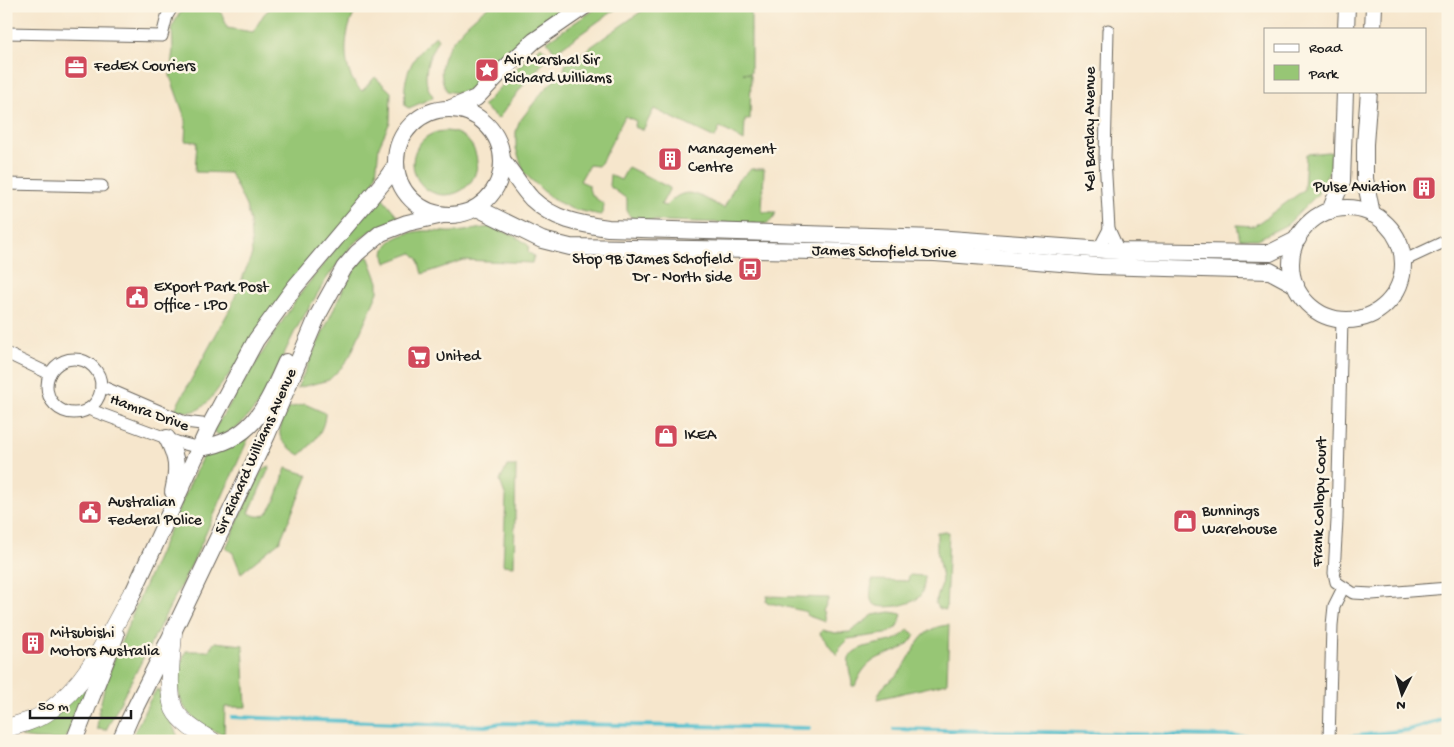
<svg xmlns="http://www.w3.org/2000/svg" width="1454" height="747" viewBox="0 0 1454 747" font-family="'Gochi Hand',sans-serif">
<style>
.green{fill:#97c675;stroke:#5a7148}
.lines{fill:none;stroke-linecap:round;stroke-linejoin:round}
.stream{stroke:#54c0ce;stroke-width:4}
.street-casing{stroke:#68635a;stroke-width:13}
.secondary-casing{stroke:#68635a;stroke-width:18}
.primary-casing{stroke:#68635a;stroke-width:19}
.street{stroke:#fff;stroke-width:11}
.secondary{stroke:#fff;stroke-width:16}
.primary{stroke:#fff;stroke-width:18}
.labels{text-anchor:middle;dominant-baseline:central;stroke-width:5;stroke-linejoin:round;paint-order:stroke}
.poi-label{font-size:16px;fill:#1c1c1c;stroke:#fcf5e5;text-anchor:start}
.street-label{font-size:16px;fill:#1c1c1c;stroke:#fcf5e5}
</style>
<rect width="100%" height="100%" fill="#fcf5e5"/>
<filter id="ink" filterUnits="userSpaceOnUse"><feTurbulence type="fractalNoise" baseFrequency=".02" numOctaves="2"/><feDisplacementMap in="SourceGraphic" scale="10" xChannelSelector="R" yChannelSelector="G"/><feConvolveMatrix kernelMatrix="1 2 1 2 8 2 1 2 1" color-interpolation-filters="sRGB"/></filter>
<filter id="wash" filterUnits="userSpaceOnUse"><feTurbulence type="fractalNoise" baseFrequency=".0096" numOctaves="4" result="noise"/><feDisplacementMap in="SourceGraphic" scale="20" xChannelSelector="R" yChannelSelector="G"/><feGaussianBlur stdDeviation="1.12" result="paint"/><feColorMatrix in="noise" values="0 0 0 0 0 0 0 0 0 0 0 0 0 0 0 0 0 1.4 0 .05"/><feComposite in="paint" operator="in"/></filter>
<g filter="url(#wash)">
<rect width="100%" height="100%" fill="#f6e6cc"/>
<g class="green">
<path d="M189 6C211 6 221 3 227 28L253 32 264 14 273 6H359C342 28 340 74 362 91L375 77 391 92 390 122 379 146 376 175 373 184 212 397C200 411 193 415 175 409L230 309 252 254 250 222 246 206 230 173 195 172 197 142 185 141 186 121 170 76 173 49 172 27 179 14Z"/>
<path d="M489 6H571L481 83C470 91 461 95 447 91 427 58 464 25 489 6Z"/>
<path d="M600 6H620L555 52 547 41Z"/>
<path d="M649 6H751V73H743L751 74 750 119 745 120 744 141 720 127 715 138 654 109 643 130 634 127 636 121 625 116 601 163 598 166 589 165 580 181 589 185C588 195 597 199 604 204L603 213 600 215 572 209 552 199 524 173 516 148V132L519 122 544 90 564 71 565 65Z"/>
<path d="M436 36 438 39C429 55 419 79 433 96L432 98 409 108 405 106C402 75 412 55 436 36Z"/>
<path d="M541 46 550 56 527 80 498 119 483 106 519 66Z"/>
<circle cx="445" cy="163" r="32"/>
<path d="M1328 152 1333 153 1329 172 1317 195 1288 224 1258 239H1240L1237 225 1254 226 1304 190 1306 154Z"/>
<path d="M628 167 670 188 661 205 666 206C687 182 699 197 724 208L737 181 751 169H764L762 212H776C774 219 771 221 765 224L634 220 627 213V199L609 186 610 175 621 180Z"/>
<path d="M382 197 400 219 371 231 352 245 327 278 295 331 261 402 237 428 220 436 213 431 297 298 343 239Z"/>
<path d="M491 227C505 232 518 236 529 246L528 252 534 256 532 263 464 260 422 274 418 259 412 253 386 263C377 241 403 233 421 231 433 230 445 233 456 232 468 231 479 228 491 227Z"/>
<path d="M368 256 378 282V292L351 354 344 365 329 380 297 388 344 287 360 262Z"/>
<path d="M305 404 325 413C325 430 313 444 300 455 275 439 276 435 288 408Z"/>
<path d="M249 437 193 562 106 730 97 729C100 687 118 651 133 613 156 559 180 506 204 453Z"/>
<path d="M270 466 249 513C253 515 259 518 264 515 275 510 282 479 286 468L308 475 280 541 241 573 233 553 226 548 258 476 265 468Z"/>
<path d="M507 466H516L514 566 503 565 506 497 500 481Z"/>
<path d="M937 532H949L946 610 938 608 935 603 941 587 942 579 937 550Z"/>
<path d="M909 575 925 576C924 583 924 592 918 598 911 605 879 611 873 603 868 599 872 586 872 580L908 581Z"/>
<path d="M767 596 829 598 823 611 825 622 806 615 807 612 766 602Z"/>
<path d="M890 612 902 614 898 627 885 634 848 639 840 647 837 655 820 634 822 630 835 633 850 632 873 615Z"/>
<path d="M949 625 947 683 877 699C878 696 880 691 882 688 888 681 897 677 902 669 917 648 919 627 949 625Z"/>
<path d="M908 630 915 634C906 654 887 651 873 661 864 667 859 676 855 686H852C852 677 847 667 849 659 852 646 880 644 891 641 898 639 903 635 908 630Z"/>
<path d="M215 642 243 645 246 707H225L224 734C195 728 174 704 177 673 178 666 184 658 186 651H208Z"/>
<path d="M99 663 73 727 64 740 34 739 21 737 46 722Z"/>
<path d="M157 689 159 690 163 705 180 741H130L150 700Z"/>
</g>
<g class="lines">
<g class="stream">
<path d="M232 717 485 726 501 723 809 728"/>
<path d="M894 729 1308 738 1349 737 1408 730 1448 718"/>
</g>
</g>
</g>
<g filter="url(#ink)">
<g class="lines">
<g class="street-casing">
<g id="street">
<path d="M1108 30 1105 158 1109 229"/>
<path d="M6 33 162 36 167 16 173 6"/>
<path d="M6 184 102 186"/>
<path d="M1098 250 1109 229 1119 251"/>
<path d="M1403 261 1448 240"/>
<path d="M1342 319 1337 520 1334 573 1336 582 1353 593 1372 594 1448 588"/>
<path d="M6 353 50 374"/>
<circle cx="74" cy="386" r="27"/>
<path d="M101 386 185 422 210 425"/>
<path d="M88 409 177 442 200 448"/>
<path d="M1329 741 1332 625 1334 606 1343 588"/>
</g>
</g>
<g class="secondary-casing">
<g id="secondary">
<path d="M1346 29 1347 6"/>
<path d="M1373 29 1374 6"/>
<path d="M1369 91 1365 144V179L1372 214"/>
<path d="M451 108 476 98 499 74 534 41 585 6"/>
<circle cx="449" cy="162" r="53"/>
<path d="M503 161C513 173 521 187 532 199 554 220 580 224 608 228L936 238 1119 251 1270 253 1298 239"/>
<path d="M477 208 542 240 570 247 935 253 1099 266 1270 271 1296 285"/>
<circle cx="1347" cy="264" r="56"/>
<path d="M1330 211 1342 181 1345 91"/>
<path d="M167 438C178 459 178 469 173 492"/>
<path d="M200 448C254 440 266 406 286 362"/>
<path d="M126 608 210 425 256 340 294 288 386 179 395 166"/>
<path d="M74 741 116 635"/>
<path d="M120 741 130 718 173 632 267 435 318 315 344 268 357 253 381 233 407 223 443 215"/>
</g>
</g>
<g class="primary-casing">
<g id="primary">
<path d="M173 632C172 653 166 689 174 709 180 722 200 734 212 741"/>
<path d="M6 728C21 724 37 720 49 711 88 683 108 636 131 595"/>
</g>
</g>
<use href="#street" class="street"/>
<use href="#secondary" class="secondary"/>
<use href="#primary" class="primary"/>
</g>
</g>
<defs>
<g id="office-square" transform="scale(1.25)"><rect x="-9" y="-9" width="18" height="18" rx="4" fill="#d1495b" stroke="#fcf5e5"/><path d="M-6-3h4V-5.5h4V-3h4V5H-6ZM-1-4.5V-3h2v-1.5ZM-6 0V1H6V0Z" fill="#fff"/></g>
<g id="sight-square" transform="scale(1.25)"><rect x="-9" y="-9" width="18" height="18" rx="4" fill="#d1495b" stroke="#fcf5e5"/><path d="M0-6L1.8-2.2L6-1.7L2.9 1.2L3.7 5.4L0 3.3L-3.7 5.4L-2.9 1.2L-6-1.7L-1.8-2.2Z" fill="#fff"/></g>
<g id="building-square" transform="scale(1.25)"><rect x="-9" y="-9" width="18" height="18" rx="4" fill="#d1495b" stroke="#fcf5e5"/><path d="M-4-6H4V6H1V3H-1V6H-4ZM-2.5-4.3h1.7v1.8h-1.7ZM.8-4.3h1.7v1.8H.8ZM-2.5-1h1.7V.8h-1.7ZM.8-1h1.7V.8H.8Z" fill="#fff"/></g>
<g id="bus-square" transform="scale(1.25)"><rect x="-9" y="-9" width="18" height="18" rx="4" fill="#d1495b" stroke="#fcf5e5"/><path d="M-5-6H5V4H4V6H2V4H-2V6H-4V4H-5ZM-3.5-4V0h7V-4ZM-3.5 1.2v1.5H-2V1.2ZM2 1.2v1.5H3.5V1.2Z" fill="#fff"/></g>
<g id="civic-square" transform="scale(1.25)"><rect x="-9" y="-9" width="18" height="18" rx="4" fill="#d1495b" stroke="#fcf5e5"/><path d="M-.6-6.5H3V-4.5H.6V-3L4-1V1h2V6H-6V1h2V-1L-.6-3ZM-1.2 2.5V6h2.4V2.5Z" fill="#fff"/></g>
<g id="supermarket-square" transform="scale(1.25)"><rect x="-9" y="-9" width="18" height="18" rx="4" fill="#d1495b" stroke="#fcf5e5"/><path d="M-6-5.5h2.5l.6 2H6L4.5 2H-2.5L-4.4-4H-6ZM-1.5 3.2a1.3 1.3 0 1 0 .1 0ZM3 3.2a1.3 1.3 0 1 0 .1 0Z" fill="#fff"/></g>
<g id="shop-square" transform="scale(1.25)"><rect x="-9" y="-9" width="18" height="18" rx="4" fill="#d1495b" stroke="#fcf5e5"/><path d="M-5-2.5h2.3a2.7 3.5 0 0 1 5.4 0H5L5.5 6h-11ZM-1.5-2.5h3a1.5 2.3 0 0 0-3 0Z" fill="#fff"/></g>
</defs>
<g fill-rule="evenodd">
<use href="#office-square" x="76" y="67"/>
<use href="#sight-square" x="487" y="70"/>
<use href="#building-square" x="670" y="159"/>
<use href="#building-square" x="1424" y="188"/>
<use href="#bus-square" x="750" y="269"/>
<use href="#civic-square" x="137" y="297"/>
<use href="#supermarket-square" x="419" y="357"/>
<use href="#shop-square" x="666" y="436"/>
<use href="#civic-square" x="90" y="512"/>
<use href="#shop-square" x="1185" y="521"/>
<use href="#building-square" x="33" y="643"/>
</g>
<g class="labels">
<g class="poi-label">
<text x="504" y="61">Air Marshal Sir<tspan x="504" dy="18">Richard Williams</tspan></text>
<text x="94" y="67">FedEX Couriers</text>
<text x="688" y="150">Management<tspan x="688" dy="18">Centre</tspan></text>
<text x="1406" y="188" text-anchor="end">Pulse Aviation</text>
<text x="732" y="260" text-anchor="end">Stop 9B James Schofield<tspan x="732" dy="18">Dr - North side</tspan></text>
<text x="154" y="288">Export Park Post<tspan x="154" dy="18">Office - LPO</tspan></text>
<text x="436" y="357">United</text>
<text x="684" y="436">IKEA</text>
<text x="108" y="503">Australian<tspan x="108" dy="18">Federal Police</tspan></text>
<text x="1202" y="512">Bunnings<tspan x="1202" dy="18">Warehouse</tspan></text>
<text x="50" y="634">Mitsubishi<tspan x="50" dy="18">Motors Australia</tspan></text>
</g>
<g class="street-label">
<text transform="translate(1091 129) rotate(-90)">Kel Barclay Avenue</text>
<text transform="translate(884 253) rotate(1)">James Schofield Drive</text>
<text transform="translate(149 414) rotate(20)">Hamra Drive</text>
<text transform="translate(257 452) rotate(-66)">Sir Richard Williams Avenue</text>
<text transform="translate(1321 502) rotate(-88)">Frank Collopy Court</text>
</g>
</g>
<rect width="1454" height="747" fill="none" stroke="#fcf5e5" stroke-width="25"/>
<rect x="1264" y="28" width="162" height="65" fill="#fcf5e5" stroke="#a29e95"/>
<rect x="1274" y="44" width="25" height="8" fill="#ffffff" stroke="#a29e95"/>
<text x="1309" y="52" font-size="15" fill="#1c1c1c">Road</text>
<rect x="1274" y="65" width="25" height="15" fill="#97c675" stroke="#a29e95"/>
<text x="1309" y="78" font-size="15" fill="#1c1c1c">Park</text>
<g transform="translate(1402 694) rotate(185)" stroke="#fcf5e5" stroke-width="4" paint-order="stroke">
<path d="M0-4L9 19L0 12L-9 19Z" fill="#1c1c1c"/>
<text y="-8" font-size="14" font-weight="bold" text-anchor="middle" fill="#1c1c1c">N</text>
</g>
<path d="M30 710v8h101v-8" fill="none" stroke="#1c1c1c" stroke-width="2.5"/>
<text x="38" y="710" font-size="15" fill="#1c1c1c" stroke="#fcf5e5" stroke-width="4" paint-order="stroke">50 m</text>
</svg>
